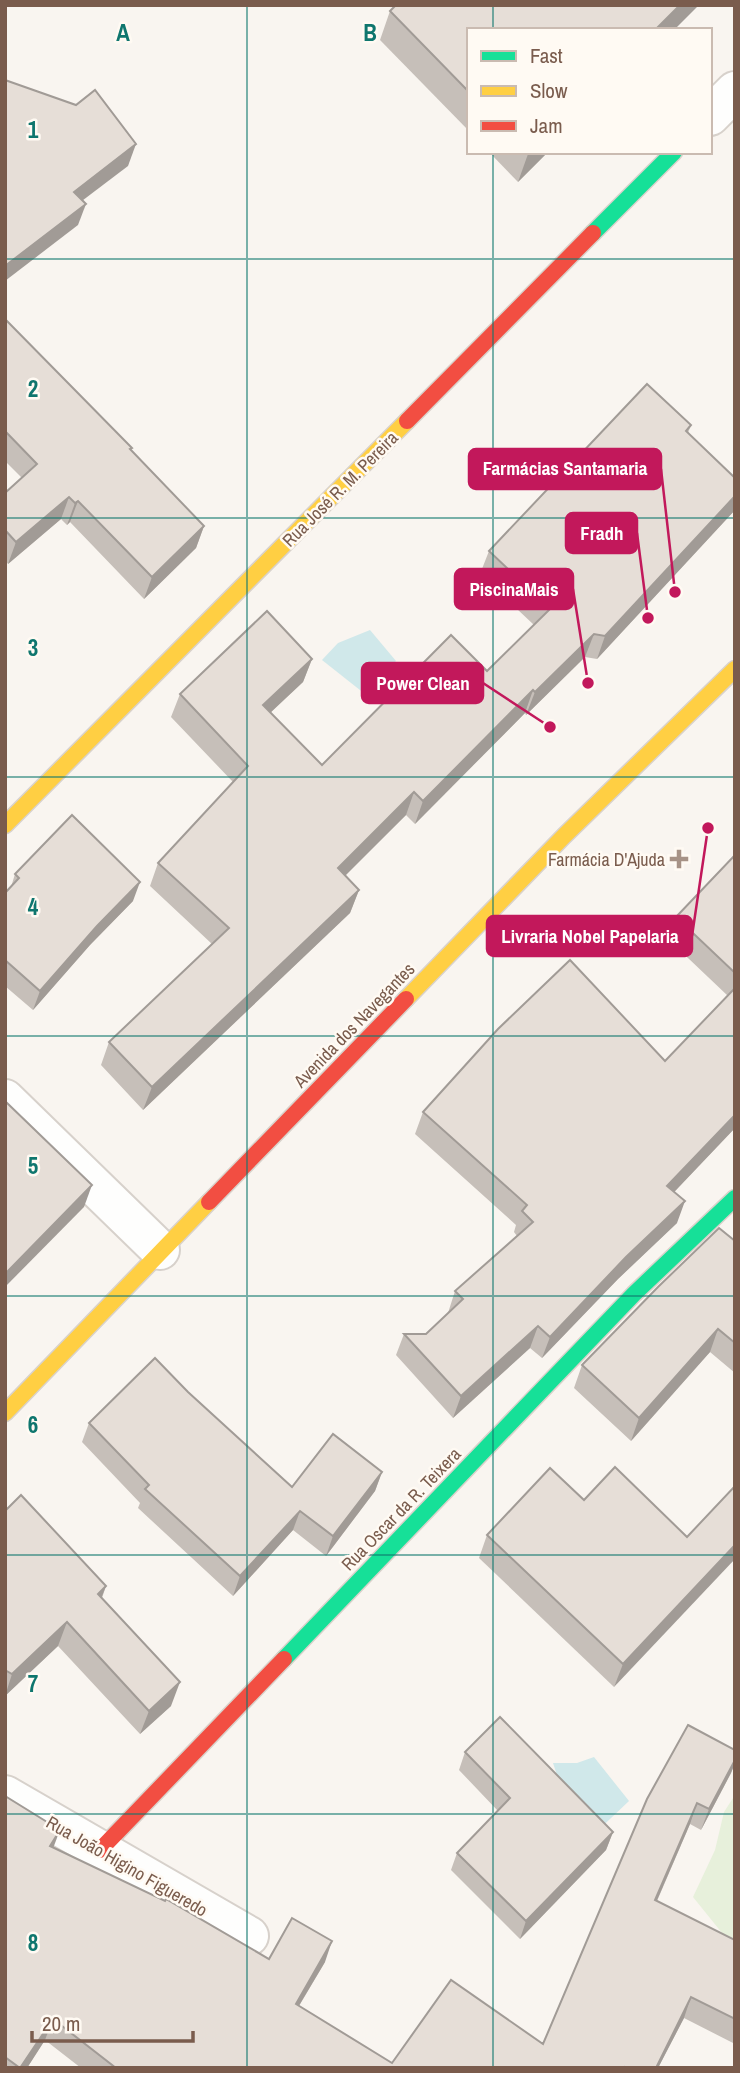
<svg xmlns="http://www.w3.org/2000/svg" width="740" height="2073" viewBox="0 0 740 2073" font-family="'Archivo Narrow',sans-serif">
<style>
.green{fill:#e7f0db}
.water{fill:#d0e8ea}
.lines{fill:none;stroke-linecap:round;stroke-linejoin:round}
.street-casing{stroke:#d7d1cb;stroke-width:42}
.fast-casing{stroke:#d9d2cb;stroke-width:19}
.slow-casing{stroke:#d9d2cb;stroke-width:19}
.jam-casing{stroke:#d9d2cb;stroke-width:19}
.street{stroke:#fefefd;stroke-width:38}
.fast{stroke:#16e098;stroke-width:16}
.slow{stroke:#ffcf43;stroke-width:16}
.jam{stroke:#f24e42;stroke-width:16}
.wall{fill:#c6bfb9}
.shaded-wall{fill:#a19b96}
.building{fill:#e6ded7;stroke:#a19b96;stroke-width:2}
.grid{fill:none;stroke:#0f766e;stroke-width:2;stroke-opacity:0.55}
.poi-dot{fill:#a69286;stroke:#fffaf3;stroke-width:2.5}
.labels{text-anchor:middle;dominant-baseline:central;stroke-width:5;stroke-linejoin:round;paint-order:stroke}
.street-label{font-size:18px;fill:#7a5c4d;stroke:#fffaf3}
.poi-label{font-size:18px;fill:#7a5c4d;stroke:#fffaf3;text-anchor:end}
.grid-label{font-size:23px;text-anchor:middle;font-weight:bold;fill:#0f766e;stroke:#fffaf3;stroke-width:5;stroke-linejoin:round;paint-order:stroke}
.leader{fill:none;stroke:#c2185b;stroke-width:2.5}
.callout-dot{fill:#c2185b;stroke:#fffaf3;stroke-width:2.5}
.callout{fill:#c2185b;stroke:#c2185b;stroke-width:2.5}
.callout-label{font-size:19px;text-anchor:middle;font-weight:bold;fill:#fff}
</style>
<rect width="100%" height="100%" fill="#f9f5f0"/>
<path class="green" d="M735 1795V1949L693 1897 715 1850 724 1812Z"/>
<g class="water">
<path d="M370 630 396 661 365 694 322 660 338 643Z"/>
<path d="M594 1757 629 1801 592 1836 558 1778 553 1763H577Z"/>
</g>
<g class="lines">
<g class="street-casing">
<g id="street">
<path d="M710 116 735 91"/>
<path d="M5 1099 160 1250"/>
<path d="M5 1795 249 1936"/>
</g>
</g>
<g class="fast-casing">
<g id="fast">
<path d="M593 233 674 152"/>
<path d="M284 1659 634 1294 735 1198"/>
</g>
</g>
<g class="slow-casing">
<g id="slow">
<path d="M5 825 407 421"/>
<path d="M406 999 564 836 735 669"/>
<path d="M5 1413 209 1202"/>
</g>
</g>
<g class="jam-casing">
<g id="jam">
<path d="M407 421 593 233"/>
<path d="M209 1202 406 999"/>
<path d="M100 1850 284 1659"/>
</g>
</g>
<use href="#street" class="street"/>
<use href="#fast" class="fast"/>
<use href="#slow" class="slow"/>
<use href="#jam" class="jam"/>
</g>
<g class="wall">
<path d="M390 11 469 30V131L380 40Z"/>
<path d="M489 152H548L518 182Z"/>
<path d="M5 319 132 448 131 450 204 526 196 548 144 599 70 522 67 525 61 519 8 564 5 560V493L22 478 5 461Z"/>
<path d="M691 425 688 433 735 478V510L597 659 585 657 526 715 525 713 415 824 406 815 345 875 359 890 350 913 143 1110 101 1065 109 1042 212 944 150 886 158 863 233 782 171 717 180 694 312 659 303 682 270 713 322 765 487 671 534 625 480 574 489 551Z"/>
<path d="M735 855V1128L674 1192 677 1223 618 1279 542 1358 530 1348 453 1418 396 1355 404 1334H426L448 1313 455 1291 517 1236 514 1232 516 1225 415 1134 423 1112 665 1061 728 996 668 939 676 917Z"/>
<path d="M15 874 133 901 90 945 33 1010 5 986V893L11 887Z"/>
<path d="M735 1241V1373L710 1352 631 1441 574 1388 582 1365Z"/>
<path d="M188 1392 292 1487 382 1472 375 1491 326 1556 293 1530 233 1596 138 1508 140 1503 82 1442 89 1423Z"/>
<path d="M584 1500 687 1537 614 1687 479 1558 487 1535Z"/>
<path d="M5 1511 106 1586 102 1598 171 1706 140 1734 58 1646 5 1696Z"/>
<path d="M735 1750V1763L731 1773 701 1830 690 1824 657 1901 735 1940V2044L684 2018 658 2068H81L45 2040 27 2068H5V1796L53 1847 269 1959 325 1962 299 2006 392 2063 543 2044 647 1799Z"/>
<path d="M465 1752 613 1832 606 1850 520 1939 451 1870 457 1853 498 1811 459 1770Z"/>
</g>
<g class="shaded-wall">
<path d="M680 5H699L674 30H655Z"/>
<path d="M136 144 128 166 66 213 74 192Z"/>
<path d="M530 152H548L518 182 528 154Z"/>
<path d="M86 204 78 225 5 281V266Z"/>
<path d="M735 496V510L597 659 605 636Z"/>
<path d="M69 497 61 519 8 564 16 542Z"/>
<path d="M78 501 70 522 67 525 75 503Z"/>
<path d="M204 526 196 548 144 599 152 577Z"/>
<path d="M594 634 585 657 526 715 535 692Z"/>
<path d="M312 659 303 682 254 728 263 705Z"/>
<path d="M533 690 525 713 415 824 423 801Z"/>
<path d="M414 792 406 815 330 891 338 868Z"/>
<path d="M140 882 133 901 90 945 33 1010 40 991 97 926Z"/>
<path d="M359 890 350 913 143 1110 152 1087Z"/>
<path d="M735 1115V1128L659 1208 667 1186Z"/>
<path d="M92 1185 84 1207 5 1287V1274Z"/>
<path d="M685 1201 677 1223 618 1279 542 1358 550 1337 626 1257Z"/>
<path d="M538 1326 530 1348 453 1418 461 1396Z"/>
<path d="M718 1329 710 1352 631 1441 639 1418Z"/>
<path d="M382 1472 375 1491 326 1556 333 1536Z"/>
<path d="M300 1511 293 1530 233 1596 240 1576Z"/>
<path d="M735 1545V1559L614 1687 623 1664Z"/>
<path d="M106 1586 97 1609 98 1594Z"/>
<path d="M67 1622 58 1646 5 1696 12 1674Z"/>
<path d="M180 1682 171 1706 140 1734 149 1711Z"/>
<path d="M735 1760V1763L731 1773 701 1830 709 1809Z"/>
<path d="M697 1803 690 1824 648 1921 655 1900Z"/>
<path d="M60 1830 52 1851 50 1846Z"/>
<path d="M613 1832 606 1850 520 1939 526 1921Z"/>
<path d="M332 1941 325 1962 288 2024 296 2004Z"/>
<path d="M691 1997 684 2018 658 2068H656Z"/>
<path d="M53 2019 45 2040 27 2068H20Z"/>
</g>
<g class="building">
<path d="M396 5H680L655 30H469V92L390 11Z"/>
<path d="M5 80 76 105 95 90 136 144 74 192 86 204 5 266Z"/>
<path d="M5 319 132 448 130 449 204 526 152 577 78 501 75 503 69 497 16 542 5 530V493L37 464 5 431Z"/>
<path d="M647 384 691 425 686 431 735 478V496L605 636 594 634 535 692 533 690 423 801 414 792 338 868 359 890 152 1087 109 1042 229 928 158 863 248 766 180 694 267 611 312 659 263 705 322 765 451 635 487 671 550 609 489 551Z"/>
<path d="M72 815 140 882 97 926 40 991 5 960V893L19 878 15 874Z"/>
<path d="M735 855V973L676 917Z"/>
<path d="M570 960 665 1061 735 988V1115L667 1186 685 1201 626 1257 550 1337 538 1326 461 1396 404 1334H426L463 1299 455 1291 533 1222 522 1211 527 1205 423 1112 498 1029Z"/>
<path d="M5 1101 92 1185 5 1274Z"/>
<path d="M719 1228 735 1241V1343L718 1329 639 1418 582 1365 658 1287Z"/>
<path d="M155 1358 188 1392 292 1487 333 1434 382 1472 333 1536 300 1511 240 1576 145 1489 149 1485 89 1423Z"/>
<path d="M615 1467 687 1537 735 1486V1545L623 1664 487 1535 550 1468 584 1500Z"/>
<path d="M21 1495 106 1586 98 1594 180 1682 149 1711 67 1622 12 1674 5 1670V1511Z"/>
<path d="M500 1717 613 1832 526 1921 457 1853 510 1798 465 1752Z"/>
<path d="M688 1725 735 1750V1760L709 1809 697 1803 655 1900 735 1940V2019L691 1997 656 2068H627L625 2067 624 2068H116L53 2019 20 2068 5 2057V1796L60 1830 50 1846 165 1901 166 1899 269 1959 292 1918 332 1941 296 2004 392 2063 451 1980 543 2044 647 1799Z"/>
</g>
<path class="grid" d="M247 5V2068M493 5V30M493 152V2068M5 259H735M5 518H735M5 777H735M5 1036H735M5 1296H735M5 1555H735M5 1814H735"/>
<path class="poi-dot" d="M675.5 848.5h7v7h7v7h-7v7h-7v-7h-7v-7h7z"/>
<g class="labels">
<g class="street-label">
<text transform="translate(340 489) rotate(-45)">Rua José R. M. Pereira</text>
<text transform="translate(354 1025) rotate(-46)">Avenida dos Navegantes</text>
<text transform="translate(401 1509) rotate(-46)">Rua Oscar da R. Teixera</text>
<text transform="translate(127 1866) rotate(30)">Rua João Higino Figueredo</text>
</g>
<g class="poi-label">
<text x="665" y="859">Farmácia D'Ajuda</text>
</g>
</g>
<g class="grid-label">
<text x="123" y="41">A</text>
<text x="370" y="41">B</text>
<text x="33" y="138">1</text>
<text x="33" y="397">2</text>
<text x="33" y="656">3</text>
<text x="33" y="915">4</text>
<text x="33" y="1174">5</text>
<text x="33" y="1433">6</text>
<text x="33" y="1692">7</text>
<text x="33" y="1951">8</text>
</g>
<path class="leader" d="M675 592L661 469M648 618L637 533M588 683L573 589M550 727L483 683M708 828L692 936"/>
<g class="callout-dot">
<circle cx="675" cy="592" r="7"/>
<circle cx="648" cy="618" r="7"/>
<circle cx="588" cy="683" r="7"/>
<circle cx="550" cy="727" r="7"/>
<circle cx="708" cy="828" r="7"/>
</g>
<g class="callout">
<rect x="469" y="449" width="192" height="40" rx="7"/>
<rect x="566" y="513" width="71" height="40" rx="7"/>
<rect x="455" y="569" width="118" height="40" rx="7"/>
<rect x="362" y="663" width="121" height="40" rx="7"/>
<rect x="487" y="916" width="205" height="40" rx="7"/>
</g>
<g class="callout-label">
<text x="565" y="475">Farmácias Santamaria</text>
<text x="602" y="540">Fradh</text>
<text x="514" y="596">PiscinaMais</text>
<text x="423" y="690">Power Clean</text>
<text x="590" y="943">Livraria Nobel Papelaria</text>
</g>
<rect width="740" height="2073" fill="none" stroke="#7a5c4d" stroke-width="14"/>
<rect x="467" y="28" width="245" height="126" fill="#fffaf3" stroke="#cabbb1" stroke-width="2"/>
<rect x="481" y="51" width="35" height="10" fill="#16e098" stroke="#cabbb1" stroke-width="2"/>
<text x="530" y="63" font-size="21" fill="#7a5c4d">Fast</text>
<rect x="481" y="86" width="35" height="10" fill="#ffcf43" stroke="#cabbb1" stroke-width="2"/>
<text x="530" y="98" font-size="21" fill="#7a5c4d">Slow</text>
<rect x="481" y="121" width="35" height="10" fill="#f24e42" stroke="#cabbb1" stroke-width="2"/>
<text x="530" y="133" font-size="21" fill="#7a5c4d">Jam</text>
<path d="M32 2031v10h161v-10" fill="none" stroke="#7a5c4d" stroke-width="3.5"/>
<text x="42" y="2031" font-size="21" fill="#7a5c4d" stroke="#fffaf3" stroke-width="5" paint-order="stroke">20 m</text>
</svg>
